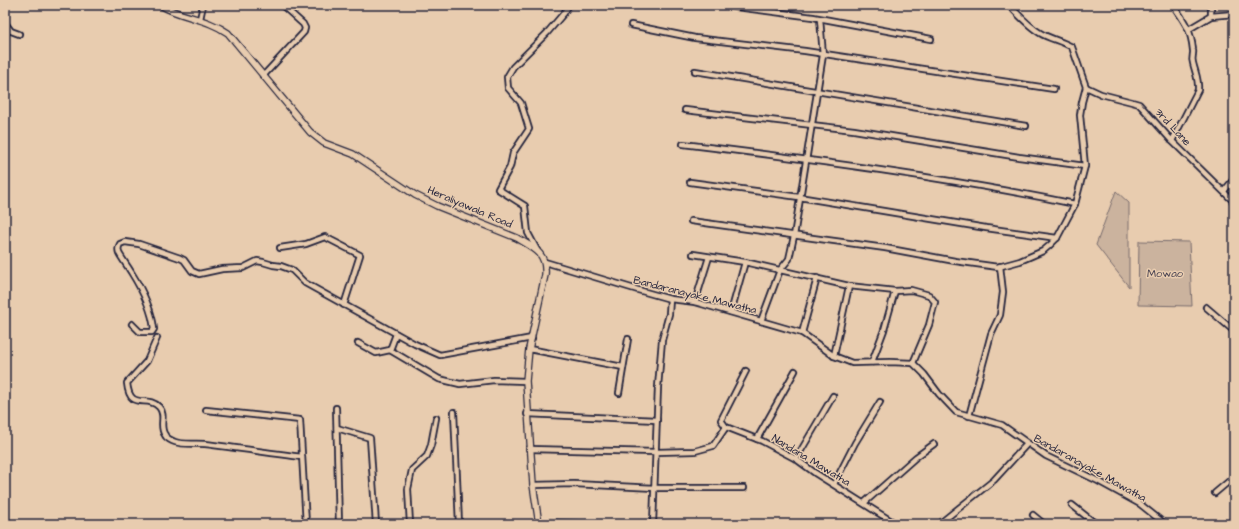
<svg xmlns="http://www.w3.org/2000/svg" width="1239" height="529" viewBox="0 0 1239 529" font-family="'Architects Daughter',sans-serif">
<style>
.green{fill:#cbb39e;stroke:#766a6c}
.lines{fill:none;stroke-linecap:round;stroke-linejoin:round}
.minor-casing{stroke:#22223b;stroke-width:8}
.tertiary-casing{stroke:#22223b;stroke-width:8}
.minor{stroke:#e8ccaf;stroke-width:4.5}
.tertiary{stroke:#e8ccaf;stroke-width:5.5}
.labels{text-anchor:middle;dominant-baseline:central;stroke-width:3;stroke-linejoin:round;paint-order:stroke}
.street-label{font-size:11px;fill:#22223b;stroke:#e8ccaf}
.park-label{font-size:11px;fill:#443f4f;stroke:#e8ccaf}
</style>
<rect width="100%" height="100%" fill="#e8ccaf"/>
<filter id="ink" filterUnits="userSpaceOnUse"><feTurbulence type="fractalNoise" baseFrequency=".025" numOctaves="2"/><feDisplacementMap in="SourceGraphic" scale="8" xChannelSelector="R" yChannelSelector="G"/><feConvolveMatrix kernelMatrix="1 2 1 2 8 2 1 2 1" color-interpolation-filters="sRGB"/></filter>
<g filter="url(#ink)">
<g class="green">
<path d="M1116 191 1129 203V287L1096 245Z"/>
<path d="M1139 241 1189 242 1192 306 1138 305Z"/>
</g>
<g class="lines">
<g class="minor-casing">
<g id="minor">
<path d="M720 5 813 17 931 39"/>
<path d="M1211 5V16"/>
<path d="M200 19 203 5"/>
<path d="M5 23 11 31 19 34"/>
<path d="M631 25 695 38 805 51 1054 89"/>
<path d="M1189 29 1211 16 1234 14"/>
<path d="M695 71 1026 126"/>
<path d="M263 76 304 32 305 28 303 24 282 5"/>
<path d="M1086 87 1101 94 1132 102 1139 104 1172 141 1234 202"/>
<path d="M685 110 854 130 1019 157 1085 166"/>
<path d="M1172 141 1198 90C1199 79 1195 72 1193 63 1191 58 1194 54 1193 50 1191 29 1184 21 1173 5"/>
<path d="M683 144C814 160 945 177 1075 204"/>
<path d="M690 182 799 197 986 228 1057 238"/>
<path d="M1224 191 1234 179"/>
<path d="M691 221 885 248 955 261 998 267 1020 261 1043 251 1050 245 1057 238 1075 204 1085 166 1080 115 1082 102 1086 87 1072 47C1062 41 1050 39 1040 33 1028 26 1018 14 1009 5"/>
<path d="M280 248 306 244 325 237 360 255 344 305"/>
<path d="M537 250 528 233 525 206 498 189 510 167 513 153 529 129 521 103 508 88 507 77 513 67 547 33 564 13 569 5"/>
<path d="M693 254 745 262 849 286 895 291 911 290 929 295 935 302 929 325 913 363"/>
<path d="M545 262 638 290 670 299 695 302 802 333 834 356 852 363 890 362 913 363 924 374 939 394 956 412 1002 425 1046 456 1098 481 1140 504 1165 524"/>
<path d="M695 302 709 257"/>
<path d="M1206 307 1234 331"/>
<path d="M731 312 745 262"/>
<path d="M761 321 780 270 789 259 794 236 823 55 820 19"/>
<path d="M132 324 140 332H152L154 329C152 310 141 288 131 272 127 265 122 259 119 253 118 250 118 247 120 244L125 242 139 244 180 258 184 260 192 271 199 274 222 269 243 268 257 261 263 262 273 265 281 266 292 270 305 283 415 344 440 355 532 338"/>
<path d="M802 333 817 278"/>
<path d="M157 338 147 361 127 383C130 412 147 394 159 407 167 416 158 426 165 435 166 438 172 441 175 442 184 445 196 443 205 444 238 448 270 453 302 457"/>
<path d="M358 343 376 353 390 350 439 379 460 384 494 380 526 381"/>
<path d="M529 349 623 367"/>
<path d="M390 350 396 334"/>
<path d="M834 356 849 286"/>
<path d="M872 362 884 330 895 291"/>
<path d="M746 371 721 420 726 427 762 441 796 459 815 473 896 524"/>
<path d="M619 393 628 339"/>
<path d="M336 408 339 524"/>
<path d="M206 410 300 420 306 524"/>
<path d="M454 412 459 524"/>
<path d="M527 414 657 420"/>
<path d="M969 416 991 334 1000 315 1003 292 1000 266"/>
<path d="M337 428 370 438 376 524"/>
<path d="M757 439 795 371"/>
<path d="M529 449 656 452 695 451 713 446 726 427"/>
<path d="M796 459 833 396"/>
<path d="M834 484 855 443 880 402"/>
<path d="M533 485 574 484 655 488H744"/>
<path d="M1215 493 1234 477"/>
<path d="M864 503 916 457 934 444"/>
<path d="M1072 505 1096 524"/>
<path d="M1033 515 1044 524"/>
<path d="M539 522 579 524"/>
<path d="M410 524 408 489 412 470 427 456 431 445 436 418"/>
<path d="M653 524 658 387 662 340 669 314 670 299"/>
<path d="M939 524 994 480 1027 444"/>
</g>
</g>
<g class="tertiary-casing">
<path id="tertiary" d="M160 5C182 18 207 18 228 33L310 132 324 143 353 154 415 195 437 206 517 238C534 248 547 253 545 275L529 349 526 381 533 485 539 524"/>
</g>
<use href="#minor" class="minor"/>
<use href="#tertiary" class="tertiary"/>
</g>
</g>
<g class="labels">
<g class="street-label">
<text transform="translate(1173 127) rotate(47)">3rd Lane</text>
<text transform="translate(470 207) rotate(23)">Heraliyawala Road</text>
<text transform="translate(695 295) rotate(14)">Bandaranayake Mawatha</text>
<text transform="translate(811 460) rotate(31)">Nandana Mawatha</text>
<text transform="translate(1090 468) rotate(29)">Bandaranayake Mawatha</text>
</g>
<g class="park-label">
<text x="1165" y="273">Mowao</text>
</g>
</g>
<rect width="1239" height="529" fill="none" stroke="#e8ccaf" stroke-width="20"/>
<rect x="10" y="10" width="1219" height="509" fill="none" stroke="#22223b" stroke-width="1.5" filter="url(#ink)"/>
</svg>
